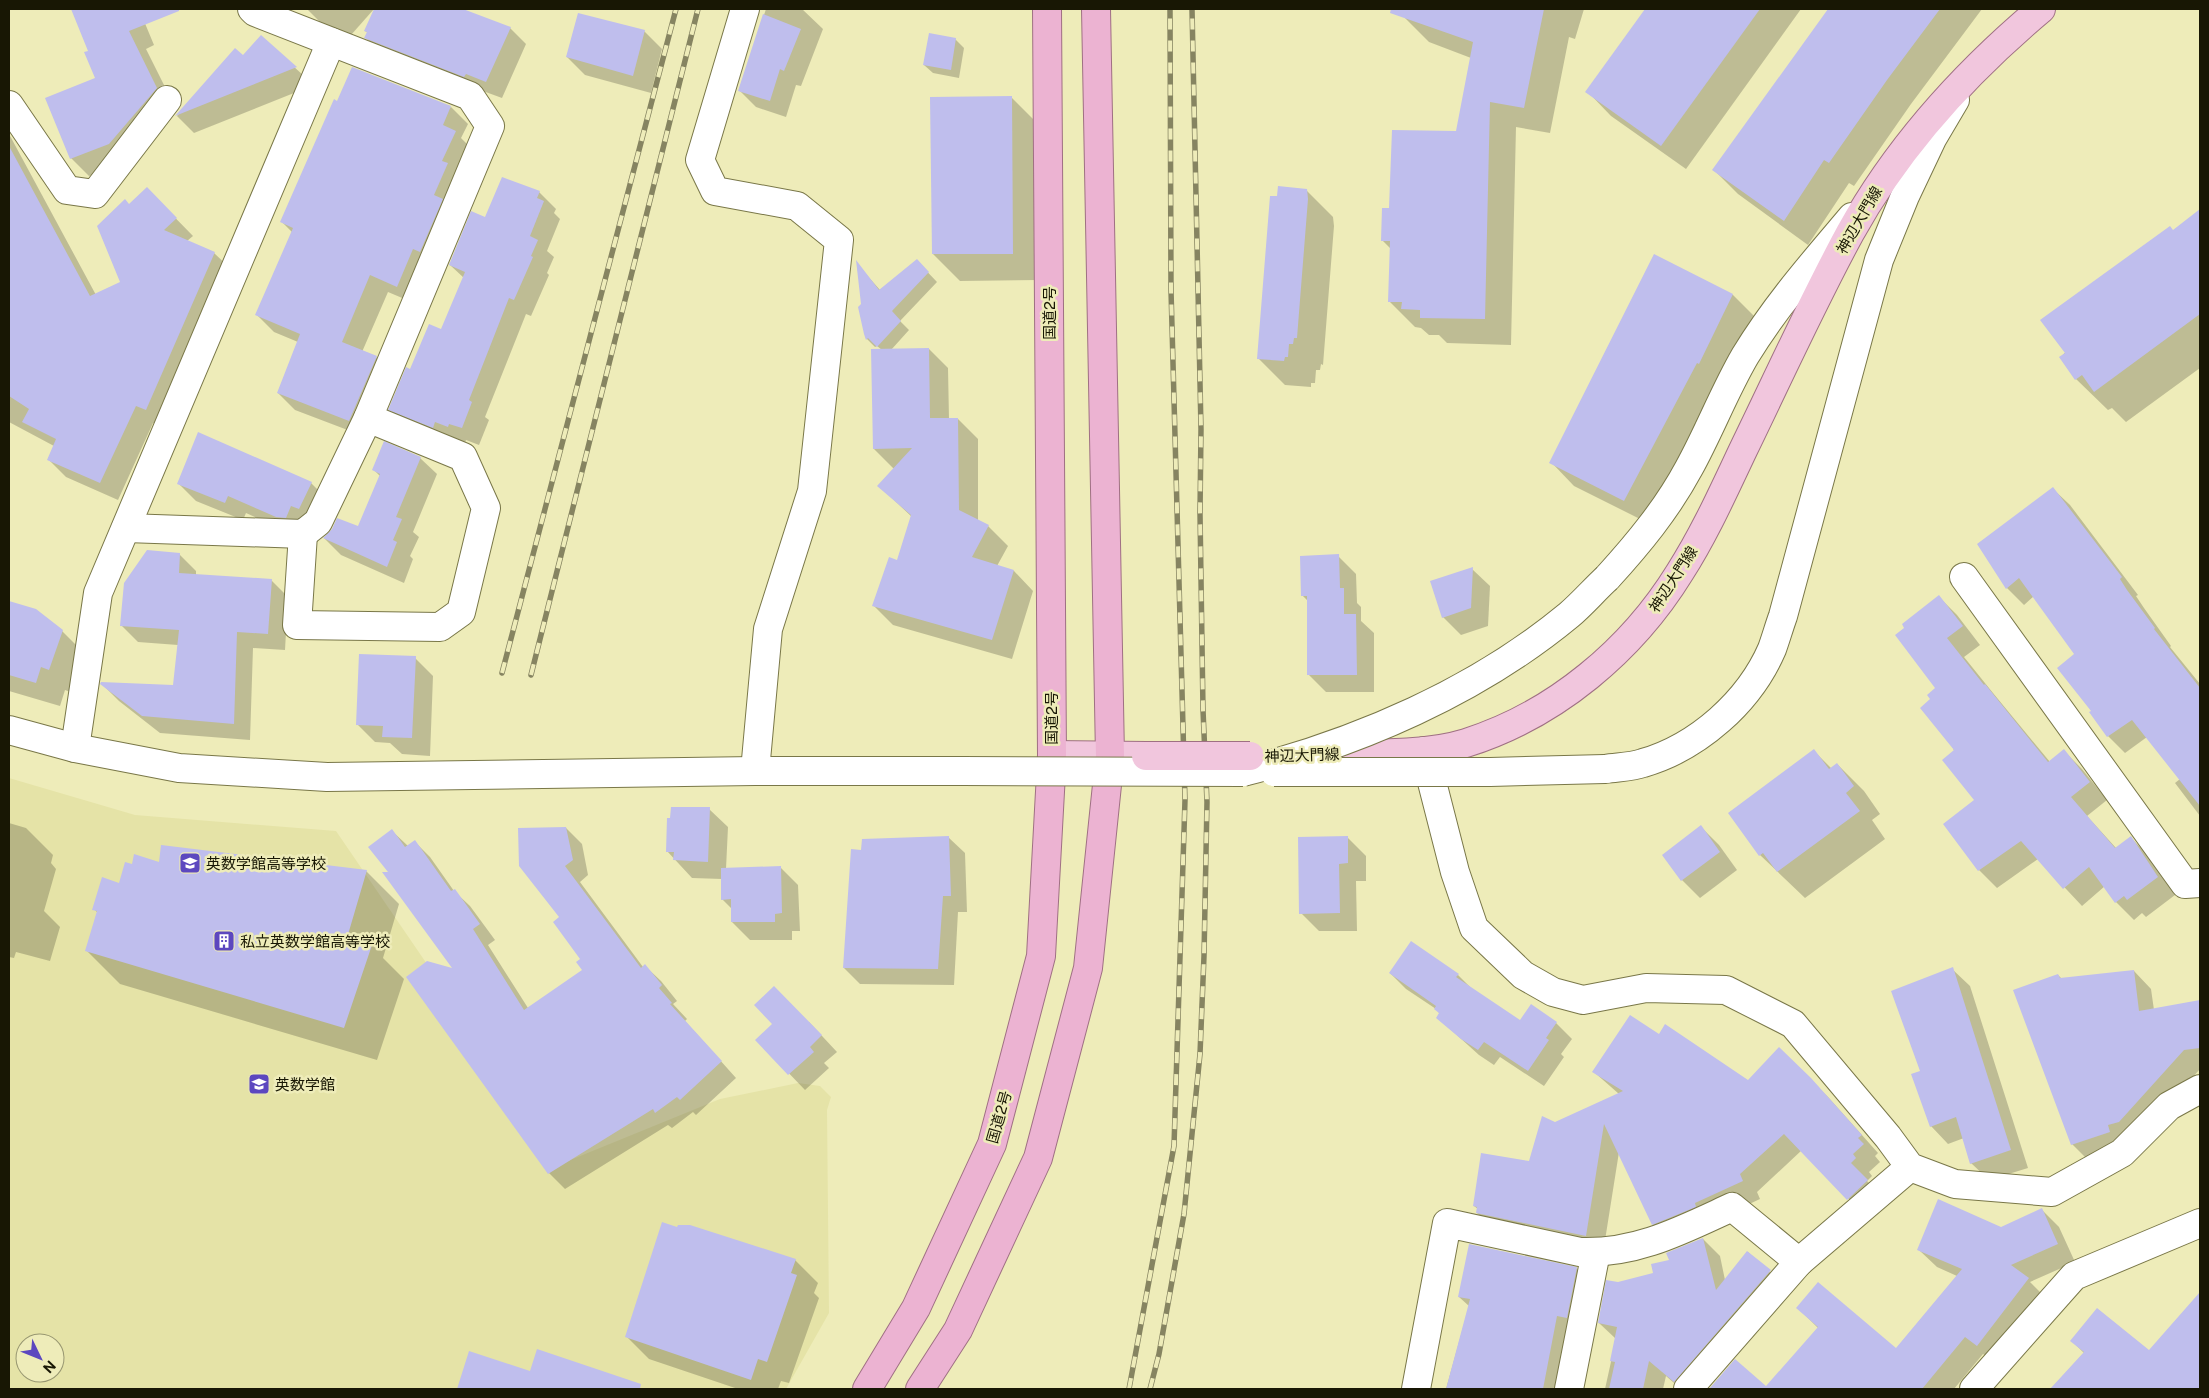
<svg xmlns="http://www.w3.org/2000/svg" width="2209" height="1398" viewBox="0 0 2209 1398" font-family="'Public Sans','Noto Sans JP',sans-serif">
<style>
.built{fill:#e5e3a7;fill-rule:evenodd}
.shadow{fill:#0003}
.building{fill:#bfbeed}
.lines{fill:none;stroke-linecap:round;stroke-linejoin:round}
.minor-casing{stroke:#797748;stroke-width:30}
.tertiary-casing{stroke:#797748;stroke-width:30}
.primary-casing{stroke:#9f7083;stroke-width:30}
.trunk-casing{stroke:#9f7083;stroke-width:30}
.minor{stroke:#fff;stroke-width:28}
.tertiary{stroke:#fff;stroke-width:28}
.primary{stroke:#f1c6dd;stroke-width:28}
.trunk{stroke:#ecb3d2;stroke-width:28}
.rail-casing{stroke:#868461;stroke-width:5.5}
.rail{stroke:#eeecb9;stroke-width:4;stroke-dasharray:11;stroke-linecap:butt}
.minor-bridge-casing{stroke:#797748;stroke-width:30;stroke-linecap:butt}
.tertiary-bridge-casing{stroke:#797748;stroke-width:30;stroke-linecap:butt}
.primary-bridge-casing{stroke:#9f7083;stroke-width:30;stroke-linecap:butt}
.minor-bridge{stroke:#fff;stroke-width:28}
.tertiary-bridge{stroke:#fff;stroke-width:28}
.primary-bridge{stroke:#f1c6dd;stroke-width:28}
.labels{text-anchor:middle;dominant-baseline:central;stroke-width:5;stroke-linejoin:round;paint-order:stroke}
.street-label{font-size:15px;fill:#181704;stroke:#eeecb9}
.poi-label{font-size:15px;fill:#181704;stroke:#eeecb9;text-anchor:start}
</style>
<rect width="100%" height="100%" fill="#eeecb9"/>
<path class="built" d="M9 778 135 815 336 831 563 1163 720 1099 798 1083 820 1086 831 1097 827 1110 829 1313 786 1389H9ZM25 1343H55V1373H25Z"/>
<g class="shadow">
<path d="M72 9H139L154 45 146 49 175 107 127 162 89 176 71 158 97 79 89 51Z"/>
<path d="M307 9H374L351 35 322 24Z"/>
<path d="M375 9H447L476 22 478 16 510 28 526 44 502 98 382 54 366 38 368 33 365 31Z"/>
<path d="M766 9H802L823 29 801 86 796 85 786 117 756 107 739 90Z"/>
<path d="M1406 9H1584L1575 39 1569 37 1550 133 1516 127 1511 345 1447 343 1439 335H1429L1421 328 1415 327 1389 301 1391 249 1382 240 1390 210 1457 133 1471 58 1429 42 1403 16Z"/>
<path d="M1646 9H1801L1686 169 1611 116 1587 91Z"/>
<path d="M1829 9H1982L1911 104 1854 186 1849 183 1808 245 1738 194 1714 170Z"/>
<path d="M644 31 662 49 651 93 585 75 567 57Z"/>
<path d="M261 37 314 85 194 133 177 116 235 50 243 57Z"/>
<path d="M955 39 964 48 959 78 933 73 924 65Z"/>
<path d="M1011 97 1038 124 1039 280 960 281 933 254Z"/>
<path d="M451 107 468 124 461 138 472 149 414 303 388 292 362 352 376 357 393 374 366 437 295 410 278 393 298 342 274 332 257 315 292 232 282 222Z"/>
<path d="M9 134 96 295 121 283 130 206 147 189 193 236 187 241 214 253 232 270 163 426 153 423 118 500 66 477 48 459 54 446 9 422V290L23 267 9 241Z"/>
<path d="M1306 190 1333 217 1334 226 1323 365 1321 364 1320 370H1316L1315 383H1311V387L1285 385 1258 358 1279 198Z"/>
<path d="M539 192 556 209 554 213 560 219 547 251 554 257 547 273 549 275 531 316 526 314 485 417 489 420 479 445 466 440 465 443 407 426 390 409 410 370 442 331 464 278 450 265 486 218Z"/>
<path d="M2200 211V368L2126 422 2112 408 2108 410 2076 379 2061 357 2173 231Z"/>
<path d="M1654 256 1733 295 1756 318 1648 523 1574 486 1551 462Z"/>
<path d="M917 261 937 282 900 321 909 330 891 350 929 349 948 368 949 419H958L978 439V521L988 526 1008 546 997 566 1014 571 1033 591 1012 659 893 625 874 606 898 562 912 517 879 486 894 469 874 449 882 350 877 346 875 347 867 339 857 264 880 290Z"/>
<path d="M420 458 437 474 413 532 419 537 410 556 413 559 404 583 341 555 324 538 333 530 358 528 381 477 374 470Z"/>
<path d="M178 483H311L329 501 295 535 246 513 243 520 196 501Z"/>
<path d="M2053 489 2070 505 2138 595 2136 596 2144 608 2171 646 2170 647 2200 684V816L2175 783 2180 779 2147 737 2125 753 2108 736 2091 713 2093 711 2075 654 2034 596 2024 605 2007 588 1978 544Z"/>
<path d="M179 554 196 571V575L271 580 288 597 285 650 253 648 250 740 160 733 119 701 102 684 174 686 178 645 138 642 121 625Z"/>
<path d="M1338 556 1356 574 1357 603 1361 607V621L1374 633V692H1326L1308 674V601L1302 595Z"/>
<path d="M1472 569 1490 586 1488 626 1461 635 1443 617Z"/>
<path d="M1939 597 1957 615 1980 645 1964 657 1993 693 2050 762 2064 751 2082 769 2107 800 2087 816 2116 848 2131 838 2149 856 2175 895 2146 917 2142 913 2134 920 2116 902 2105 886 2082 906 2038 859 1997 888 1979 870 1945 824 1976 801 1932 700 1937 688Z"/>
<path d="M9 602 36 610 62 631 86 655 73 693 65 690 60 706 9 691Z"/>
<path d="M415 658 433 676 430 756 402 754 390 743 375 742 357 724Z"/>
<path d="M1814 751 1832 769 1837 764 1864 791 1880 814 1872 820 1885 839 1805 898 1760 855 1729 813Z"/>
<path d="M709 809 728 827 726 869 780 867 798 885 800 931H792V940H750L732 922V909L722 899V879L692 878 667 851Z"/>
<path d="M9 823 26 828 53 855 51 863 56 869 44 911 60 927 50 961 16 952 14 958 9 957Z"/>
<path d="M1701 827 1719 845 1737 870 1700 898 1682 880 1664 855Z"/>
<path d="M566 828 582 844 588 875 580 882 643 967 645 966 661 981 677 1001 673 1004 687 1019 685 1021 736 1078 696 1115 693 1112 672 1128 668 1125 565 1189 549 1173 407 977 455 970 391 874 392 831 408 846 415 842 430 857 454 891 470 906 495 940 488 945 528 1008 584 971 582 959 561 917Z"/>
<path d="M948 837 965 853 967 912H958L954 985 860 984 844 968 862 851Z"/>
<path d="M1348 838 1366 856V881H1356L1357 931H1319L1301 913Z"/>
<path d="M133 866 366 871 399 904 383 958 404 979 377 1060 120 984 87 951 98 913 94 909 120 884Z"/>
<path d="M1411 943 1458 975 1474 991 1521 1022 1556 1023 1572 1039 1561 1054 1564 1057 1544 1086 1500 1057 1494 1065 1479 1055 1438 1018 1440 1014 1436 1009 1406 989 1390 973Z"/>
<path d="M1952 969 1970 986 2028 1168 1989 1180 1971 1163 1964 1138 1948 1144 1931 1126 1921 1072Z"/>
<path d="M2134 971 2151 989 2154 1010 2200 1002V1069L2137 1139 2090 1162 2072 1144 2058 975 2062 979Z"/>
<path d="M809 1022 837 1052 824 1063 829 1068 805 1090 757 1040 774 1024Z"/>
<path d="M1660 1036 1748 1081 1779 1049 1828 1097 1878 1153 1875 1156 1880 1162 1869 1172 1872 1176 1867 1181 1884 1198 1865 1216 1802 1150 1757 1192 1760 1199 1670 1241 1653 1224 1619 1152 1603 1253 1494 1230 1477 1213 1478 1209 1474 1206 1529 1162 1555 1124 1619 1094 1594 1072Z"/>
<path d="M2042 1210 2059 1227 2075 1262 2030 1282 2045 1297 1995 1363 1983 1354 1954 1389H1727L1718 1380 1766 1388 1818 1328 1798 1308 1896 1349 1957 1276 1937 1267 1919 1250 2001 1228Z"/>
<path d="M1703 1239 1720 1256 1725 1280 1748 1252 1787 1288 1681 1389 1666 1376 1663 1389H1605L1616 1339 1599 1323 1618 1283 1654 1274Z"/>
<path d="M795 1260 818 1283 814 1293 819 1298 789 1383 781 1381 778 1389H738L649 1359 626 1336Z"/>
<path d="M1576 1268 1593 1285 1562 1389H1446L1469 1306 1459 1297Z"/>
<path d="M2198 1296 2200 1298V1389H2051L2084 1353 2072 1341 2149 1352Z"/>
<path d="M470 1353 530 1373 598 1371 617 1389H458Z"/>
</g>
<g class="building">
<path d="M71 9H179V11L129 31 157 88 109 144 70 159 45 98 95 78 84 52 88 51Z"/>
<path d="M374 9H463L511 27 486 82 466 74 464 77 364 38 367 32 364 31Z"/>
<path d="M1391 9H1544L1524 108 1490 102 1485 319 1420 318V310L1401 309 1402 302H1388L1390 241H1381L1382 208H1389L1392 130 1456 131 1473 42 1390 13Z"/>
<path d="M1645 9H1760L1661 146 1585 92Z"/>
<path d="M1828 9H1940L1887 80 1829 163 1824 160 1784 221 1712 170Z"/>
<path d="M578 13 645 30 633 76 566 57Z"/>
<path d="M763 14 801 29 784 71 780 69 770 101 738 91Z"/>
<path d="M929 33 956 38 951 70 923 65Z"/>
<path d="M261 35 297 67 175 116 235 48 243 55Z"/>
<path d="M352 67 451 106 443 125 456 131 442 161 448 163 434 195 443 199 420 252 413 249 397 287 370 275 342 342 377 356 349 421 277 393 300 334 255 315 293 228 280 222 334 99 337 101Z"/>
<path d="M1012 96 1013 254H932L930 97Z"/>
<path d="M9 146 90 296 120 282 97 226 125 199 129 204 147 187 177 218 164 230 215 252 146 410 136 406 100 483 47 460 56 439 22 422 29 409 9 396Z"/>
<path d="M502 177 540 191 537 198 544 201 530 236 538 240 531 256 533 257 514 300 509 298 469 400 472 402 462 428 449 424 448 427 435 422 433 428 388 410 406 367 410 369 429 324 441 329 465 272 449 265 471 211 485 217Z"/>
<path d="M1278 186 1307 189 1308 199 1297 338H1294L1293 344H1289L1288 357H1285L1284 361 1257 359 1270 196H1277Z"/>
<path d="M2200 209V314L2094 392 2082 375 2075 380 2059 357 2065 353 2040 320 2170 226 2173 230Z"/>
<path d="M1654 254 1733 294 1699 364 1697 363 1624 501 1549 463Z"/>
<path d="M917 259 929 272 892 311 901 321 877 347 868 338 866 340 864 334 858 307 861 304 856 260 879 290Z"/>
<path d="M929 348 930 418H958L959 510 989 525 972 557 1014 570 992 640 872 606 889 557 897 560 911 515 877 486 912 448 873 449 871 349Z"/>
<path d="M198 432 312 482 299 509 291 506 286 518 276 517 228 496 225 503 177 484Z"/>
<path d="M384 441 421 457 396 517 402 519 393 540 397 542 387 567 323 538 332 529 337 518 358 526 380 474 372 470Z"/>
<path d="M2053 487 2122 577 2120 579 2127 590 2155 628 2154 629 2200 688V806L2132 720 2107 737 2089 712 2091 711 2057 668 2074 654 2019 578 2006 589 1977 544Z"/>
<path d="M147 550 180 553 179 573 272 579 268 634 237 632 234 724 142 716 100 684 101 682 173 685 179 630 120 626 124 583Z"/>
<path d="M1339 554 1340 588H1344V614H1356L1357 675H1307V596H1301L1300 556Z"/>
<path d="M1473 567 1471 608 1442 618 1430 581Z"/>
<path d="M1939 595 1963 626 1947 638 1984 685 1985 684 2048 762 2064 749 2090 782 2071 797 2115 848 2131 836 2158 877 2127 900 2124 896 2115 903 2089 867 2063 889 2021 841 1978 871 1943 824 1974 800 1942 760 1954 750 1920 708 1930 699 1927 695 1935 688 1895 635 1904 628 1902 624Z"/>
<path d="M9 601 36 609 63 630 49 670 41 667 36 683 9 675Z"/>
<path d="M359 654 416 656 412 738 382 737 383 726 356 725Z"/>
<path d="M1814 749 1829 769 1837 763 1854 786 1846 793 1860 811 1777 872 1763 853 1759 856 1728 813Z"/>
<path d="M671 807H710L708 862 673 860 674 852H666L667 818H670Z"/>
<path d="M1701 825 1720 852 1681 881 1662 855Z"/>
<path d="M566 827 573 860 565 866 641 968 645 964 662 985 659 988 672 1003 670 1004 722 1061 680 1100 677 1097 655 1113 653 1109 548 1174 406 977 427 961 452 968 382 872H388L368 847 392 829 405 847 415 840 451 891 455 889 480 924 473 929 524 1010 582 970 576 962 580 959 553 922 559 917 519 866 518 828Z"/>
<path d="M949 836 951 896H943L938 969 843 968 851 849 861 850 862 839Z"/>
<path d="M1348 836V863L1339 864 1340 913 1299 914 1298 837Z"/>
<path d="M161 845 367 870 347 938 372 945 344 1028 85 951 97 911 92 910 102 877 119 883 125 862 132 864 134 854 159 862Z"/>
<path d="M781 866 782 913 775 914V922H731V899L721 900V868Z"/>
<path d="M1411 941 1459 974 1456 977 1520 1020 1531 1004 1557 1022 1546 1038 1549 1040 1528 1071 1484 1042 1478 1050 1461 1039 1436 1018 1439 1013 1434 1009 1436 1006 1389 973Z"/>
<path d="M1953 967 2011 1150 1970 1164 1956 1117 1930 1127 1911 1074 1920 1071 1891 991Z"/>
<path d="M2134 970 2139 1011 2200 1000V1048L2184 1050 2119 1122 2108 1125 2110 1132 2071 1145 2013 990 2058 974 2060 978Z"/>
<path d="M774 986 822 1035 810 1047 814 1052 788 1075 755 1040 772 1024 754 1005Z"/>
<path d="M1630 1015 1659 1034 1665 1024 1748 1080 1779 1047 1811 1078 1862 1135 1858 1138 1864 1144 1853 1154 1856 1158 1851 1163 1868 1180 1847 1200 1784 1134 1740 1174 1743 1181 1695 1203 1696 1207 1652 1225 1604 1124 1586 1236 1476 1213 1477 1207 1473 1206 1481 1153 1529 1161 1542 1116 1555 1122 1623 1091 1592 1072Z"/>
<path d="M1938 1199 2001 1227 2042 1208 2058 1244 2011 1265 2029 1278 1977 1346 1965 1337 1922 1389H1709L1735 1359 1766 1386 1818 1327 1796 1308 1818 1282 1896 1348 1962 1269 1917 1250Z"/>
<path d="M662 1222 677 1227 678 1225H690L796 1259 791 1273 797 1275 767 1362 758 1359 751 1380 625 1337Z"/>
<path d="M1703 1238 1716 1290 1747 1251 1771 1270 1674 1382 1649 1361 1643 1389H1609L1615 1362 1610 1361 1617 1327 1598 1323 1606 1280 1618 1282 1653 1273 1651 1264 1669 1260 1666 1253Z"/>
<path d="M1469 1244 1577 1267 1567 1318 1557 1316 1543 1389H1446L1470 1299 1458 1297Z"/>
<path d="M2200 1292V1389H2050L2084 1352 2070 1341 2097 1308 2149 1350Z"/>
<path d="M537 1349 641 1384 640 1389H457L469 1351 530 1371Z"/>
</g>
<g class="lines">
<g class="minor-casing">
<g id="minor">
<path d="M745 9 700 160 715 191 797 206 839 240 812 491 768 629 755 771"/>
<path d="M9 105 67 190 95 194 167 100"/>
<path d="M126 528 303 534 318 522 368 418 490 126 470 96 255 12 252 9"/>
<path d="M303 534 297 625 440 627 461 612 486 508 463 457 368 418"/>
<path d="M1964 577 2185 884 2200 883"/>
<path d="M1607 578C1638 544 1667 509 1689 468 1709 432 1724 392 1745 356 1776 305 1814 262 1852 217"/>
<path d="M75 748 98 593 331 42"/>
<path d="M1424 751 1455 872 1474 928 1523 975 1553 992 1583 1000 1646 988 1726 990 1793 1024 1888 1137 1910 1167 1955 1184 2052 1192 2122 1153 2169 1106 2200 1089"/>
<path d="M1605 769C1618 767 1632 767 1643 763 1698 747 1749 702 1772 649 1776 638 1779 627 1783 616L1879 260 1905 196 1932 139 1955 100"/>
<path d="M1416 1389 1447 1223 1580 1252C1637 1254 1682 1230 1732 1207L1799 1262"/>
<path d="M1569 1389 1596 1252"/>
<path d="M1688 1389 1799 1262 1910 1167"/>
<path d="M1974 1389 2074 1276 2200 1223"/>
</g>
</g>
<g class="tertiary-casing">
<path id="tertiary" d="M9 730 75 748 179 768 327 777 755 771H962"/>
</g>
<g class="primary-casing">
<g id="primary">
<path d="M1311 754C1359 753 1421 757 1466 743 1555 715 1632 650 1680 572 1705 533 1724 490 1744 448 1779 376 1812 303 1850 233 1898 146 1966 72 2041 9"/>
<path d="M1052 755 1146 756"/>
</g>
</g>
<g class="trunk-casing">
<g id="trunk">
<path d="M867 1389 916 1308 992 1144 1041 956 1052 755 1047 9"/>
<path d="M920 1389 958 1330 1038 1158 1088 968 1110 756 1096 9"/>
</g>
</g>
<use href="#minor" class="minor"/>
<use href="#tertiary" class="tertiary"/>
<use href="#primary" class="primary"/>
<use href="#trunk" class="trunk"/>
<g class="rail-casing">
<g id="rail">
<path d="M502 673 676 9"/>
<path d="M531 675 698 9"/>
<path d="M1129 1389 1174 1146 1185 800 1171 290 1170 9"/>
<path d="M1150 1389 1159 1354 1184 1214 1200 1054 1204 956 1207 802 1203 710 1200 513 1201 429 1192 9"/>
</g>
</g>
<use href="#rail" class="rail"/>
<g class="minor-bridge-casing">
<g id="minor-bridge">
<path d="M1243 772C1359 742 1476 692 1569 615 1582 604 1594 590 1607 578"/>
<path d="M1274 772H1490L1605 769"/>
</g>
</g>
<g class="tertiary-bridge-casing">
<path id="tertiary-bridge" d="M962 771 1243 772"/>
</g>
<g class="primary-bridge-casing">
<path id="primary-bridge" d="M1146 756H1250"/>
</g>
<use href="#minor-bridge" class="minor-bridge"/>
<use href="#tertiary-bridge" class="tertiary-bridge"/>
<use href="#primary-bridge" class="primary-bridge"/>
</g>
<defs>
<g id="school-square" transform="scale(1.125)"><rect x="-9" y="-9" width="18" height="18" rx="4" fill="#5c47bf" stroke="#eeecb9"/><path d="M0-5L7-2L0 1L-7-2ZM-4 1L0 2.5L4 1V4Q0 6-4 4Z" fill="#fff"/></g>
<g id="building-square" transform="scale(1.125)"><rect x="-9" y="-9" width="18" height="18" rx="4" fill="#5c47bf" stroke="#eeecb9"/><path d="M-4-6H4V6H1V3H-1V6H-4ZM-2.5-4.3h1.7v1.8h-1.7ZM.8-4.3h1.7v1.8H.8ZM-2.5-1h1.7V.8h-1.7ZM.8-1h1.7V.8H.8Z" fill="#fff"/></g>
</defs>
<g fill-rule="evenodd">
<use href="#school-square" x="190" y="863"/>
<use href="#building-square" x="224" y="941"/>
<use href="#school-square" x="259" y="1084"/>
</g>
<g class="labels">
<g class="street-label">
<text transform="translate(1859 220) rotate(-60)">神辺大門線</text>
<text transform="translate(1049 313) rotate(-90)">国道2号</text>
<text transform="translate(1673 579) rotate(-57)">神辺大門線</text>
<text transform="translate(1051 718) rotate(-90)">国道2号</text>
<text transform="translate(1302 755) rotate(-2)">神辺大門線</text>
<text transform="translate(999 1117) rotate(-74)">国道2号</text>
</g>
<g class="poi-label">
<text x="206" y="863">英数学館高等学校</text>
<text x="240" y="941">私立英数学館高等学校</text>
<text x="275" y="1084">英数学館</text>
</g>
</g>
<rect width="2209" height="1398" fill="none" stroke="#181704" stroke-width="20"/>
<g transform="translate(40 1358) rotate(133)"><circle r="24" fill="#eeecb9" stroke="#989771"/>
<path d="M0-4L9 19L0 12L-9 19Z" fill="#5c47bf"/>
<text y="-8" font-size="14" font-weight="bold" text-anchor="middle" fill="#181704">N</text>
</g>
</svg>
